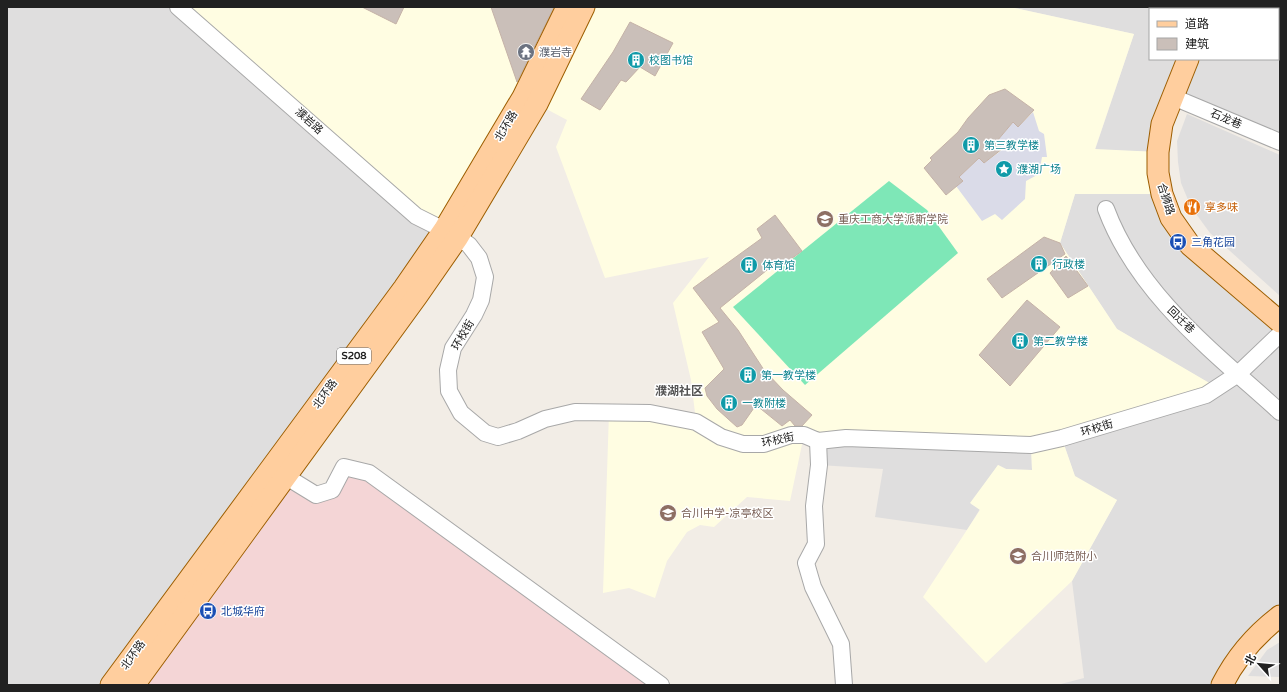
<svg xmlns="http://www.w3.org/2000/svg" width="1287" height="692" viewBox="0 0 1287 692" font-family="'Varela Round','Noto Sans SC',sans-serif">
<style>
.residential{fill:#dfdede;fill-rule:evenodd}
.commercial{fill:#f4d5d6}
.education{fill:#fffde2}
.pitch{fill:#7ee7b7}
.plaza{fill:#dadbe8}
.building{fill:#cabfb9;stroke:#c5b2a7}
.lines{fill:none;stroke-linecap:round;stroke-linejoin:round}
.minor-casing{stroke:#a8a8a8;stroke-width:18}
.major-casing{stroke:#9d5e00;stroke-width:23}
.minor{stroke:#fff;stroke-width:16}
.major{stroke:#ffce9e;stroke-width:21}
.labels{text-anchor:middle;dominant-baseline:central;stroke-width:3;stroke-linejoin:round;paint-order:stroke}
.shield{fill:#fff;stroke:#646464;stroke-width:1}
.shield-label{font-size:10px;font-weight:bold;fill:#212121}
.worship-label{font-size:11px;fill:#5b616d;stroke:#fff;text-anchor:start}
.culture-label{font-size:11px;fill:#0d838f;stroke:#fff;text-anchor:start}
.street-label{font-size:11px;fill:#212121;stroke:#fff}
.food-label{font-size:11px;fill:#c56008;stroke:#fff;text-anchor:start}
.education-label{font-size:11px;fill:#785e54;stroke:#fff;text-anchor:start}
.transit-label{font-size:11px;fill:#164399;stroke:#fff;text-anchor:start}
.neighbourhood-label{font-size:12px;font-weight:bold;fill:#545454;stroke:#fff}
</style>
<rect width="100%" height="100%" fill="#f2ede6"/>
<g class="residential">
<path d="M7 7H178L444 230 111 685H7Z"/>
<path d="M1010 7H1280V142L1173 97 1158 152 1095 150 1134 34ZM1150 9H1278V59H1150Z"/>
<path d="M1187 114 1280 155V296L1210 233 1191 207 1181 183 1178 162 1177 141Z"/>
<path d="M1075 194H1162L1171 218 1280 322V616L1222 685H1057L1084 678 1072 581 1117 500 1075 477 1062 438 1217 388 1117 329 1060 243Z"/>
<path d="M818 441 1031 445 1032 470 1006 469 998 465 971 504 980 509 967 530 875 517 883 469 819 465Z"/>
<path d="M1280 642V677L1248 676 1267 650Z"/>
</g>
<path class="commercial" d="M344 467 369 473 661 685H134L285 476 316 495Z"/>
<g class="education">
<path d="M178 7H491L523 97 444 230Z"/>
<path d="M584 7H1010L1134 34 1095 149 1158 152 1162 194H1075L1060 243 1117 329 1218 388 1062 439 1075 476 1117 500 1072 581 986 663 923 597 980 510 970 503 998 465 1006 469 1032 470 1031 445 804 435 790 501 747 497 714 527 700 525 687 532 667 561 655 598 629 588 603 593 609 413 696 421 691 380 673 303 709 257 605 278 556 147 567 120 537 104Z"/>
</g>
<path class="pitch" d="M889 181 927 210 958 253 805 385 733 307Z"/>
<path class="plaza" d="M1033 112 1039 131 1044 134 1047 157H1042L1039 174 1026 181 1025 199 1002 220 995 214 982 221 956 186 959 177 979 158 984 163 1002 150 997 141 1013 122 1018 127Z"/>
<g class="building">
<path d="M362 7H404L396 24Z"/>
<path d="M491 7H554L517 82Z"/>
<path d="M630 22 673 43 655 76 640 67 626 82 621 80 600 110 581 99 613 52Z"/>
<path d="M1005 89 1034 110 1018 127 1013 122 997 141 1002 149 984 163 979 158 959 177 963 181 946 195 924 168 932 160 930 158 958 132 968 118 989 95Z"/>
<path d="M775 215 802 251 780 267 777 262 720 308 738 330 764 370 783 390 812 415 802 426H795L790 420 782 426 756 405 742 425 737 427 717 409 707 396 705 388 724 369 702 332 719 322 693 288 762 238 757 229Z"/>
<path d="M1044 237 1060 243 1065 254 1002 298 987 279Z"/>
<path d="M1066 256 1088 286 1068 298 1050 273Z"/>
<path d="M1027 300 1060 327 1010 386 979 355Z"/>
</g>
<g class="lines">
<g class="minor-casing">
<g id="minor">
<path d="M178 7 416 216 444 230"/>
<path d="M1173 97 1280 142"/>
<path d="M1106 209C1138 295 1215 353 1280 412"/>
<path d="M458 237 469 245 479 258 485 277 481 300 474 315 453 348 448 370 449 391 461 413 485 433 498 437 518 431 545 419 575 412 650 413 696 422 721 437 743 444H764L791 435H804L818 441 846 438 1031 445 1062 438 1206 395 1238 374 1280 334"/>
<path d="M818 441 819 465 814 506 816 544 806 563 813 587 841 644 844 685"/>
<path d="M285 476 316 495 332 490 344 467 369 473 661 685"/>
</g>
</g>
<g class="major-casing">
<g id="major">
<path d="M1207 9 1208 7"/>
<path d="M1188 59 1162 124 1158 152V173L1162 194 1171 218 1190 245 1280 322"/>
<path d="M111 685 404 288 444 230 523 97 567 7"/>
<path d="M134 685 417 296 458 237 537 104 584 7"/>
<path d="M1222 685C1236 657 1255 635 1280 616"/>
</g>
</g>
<use href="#minor" class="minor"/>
<use href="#major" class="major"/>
</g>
<defs>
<g id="temple-disc" transform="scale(0.9)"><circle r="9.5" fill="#6b7280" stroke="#fff"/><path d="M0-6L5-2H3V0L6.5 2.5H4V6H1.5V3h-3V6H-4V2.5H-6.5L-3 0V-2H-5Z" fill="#fff"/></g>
<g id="building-disc" transform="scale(0.9)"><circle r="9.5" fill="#0f9aa8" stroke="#fff"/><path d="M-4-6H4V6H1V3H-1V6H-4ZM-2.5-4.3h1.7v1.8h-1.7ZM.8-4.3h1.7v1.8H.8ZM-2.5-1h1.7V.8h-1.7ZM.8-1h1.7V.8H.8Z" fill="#fff"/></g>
<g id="sight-disc" transform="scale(0.9)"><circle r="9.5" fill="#0f9aa8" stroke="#fff"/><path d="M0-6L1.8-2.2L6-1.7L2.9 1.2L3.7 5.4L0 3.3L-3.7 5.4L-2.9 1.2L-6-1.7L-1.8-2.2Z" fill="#fff"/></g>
<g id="restaurant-disc" transform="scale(0.9)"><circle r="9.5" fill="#e8710a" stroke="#fff"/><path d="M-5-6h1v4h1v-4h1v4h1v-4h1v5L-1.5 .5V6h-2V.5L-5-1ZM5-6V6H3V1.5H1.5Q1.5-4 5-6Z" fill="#fff"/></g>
<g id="university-disc" transform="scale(0.9)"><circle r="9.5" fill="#8d6e63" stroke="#fff"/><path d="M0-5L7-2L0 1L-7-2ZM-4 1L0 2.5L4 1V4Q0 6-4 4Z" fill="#fff"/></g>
<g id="bus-disc" transform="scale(0.9)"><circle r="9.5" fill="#1a4fb4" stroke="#fff"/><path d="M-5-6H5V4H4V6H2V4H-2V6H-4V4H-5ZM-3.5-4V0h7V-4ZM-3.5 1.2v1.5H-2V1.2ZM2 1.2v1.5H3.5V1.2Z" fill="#fff"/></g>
<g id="school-disc" transform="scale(0.9)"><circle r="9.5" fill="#8d6e63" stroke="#fff"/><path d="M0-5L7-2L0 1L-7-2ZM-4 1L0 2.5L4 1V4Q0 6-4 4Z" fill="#fff"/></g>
</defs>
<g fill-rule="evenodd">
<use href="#temple-disc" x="526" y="52"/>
<use href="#building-disc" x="636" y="60"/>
<use href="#building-disc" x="971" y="145"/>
<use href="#sight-disc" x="1004" y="169"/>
<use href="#restaurant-disc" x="1192" y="207"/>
<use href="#university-disc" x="825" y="219"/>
<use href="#bus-disc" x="1178" y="242"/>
<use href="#building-disc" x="1039" y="264"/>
<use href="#building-disc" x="749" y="265"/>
<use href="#building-disc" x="1020" y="341"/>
<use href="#building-disc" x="748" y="375"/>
<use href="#building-disc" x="729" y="403"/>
<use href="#school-disc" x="668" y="513"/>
<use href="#school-disc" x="1018" y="556"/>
<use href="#bus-disc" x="208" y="611"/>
</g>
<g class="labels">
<rect class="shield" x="337" y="348" width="34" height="16" rx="3"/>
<g class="shield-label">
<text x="354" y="356">S208</text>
</g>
<g class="worship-label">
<text x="539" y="52">濮岩寺</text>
</g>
<g class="culture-label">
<text x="649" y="60">校图书馆</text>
<text x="984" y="145">第三教学楼</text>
<text x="1017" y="169">濮湖广场</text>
<text x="1052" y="264">行政楼</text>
<text x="762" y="265">体育馆</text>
<text x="1033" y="341">第二教学楼</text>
<text x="761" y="375">第一教学楼</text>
<text x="742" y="403">一教附楼</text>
</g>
<g class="street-label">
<text transform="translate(1226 119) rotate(23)">石龙巷</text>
<text transform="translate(309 121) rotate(42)">濮岩路</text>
<text transform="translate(506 126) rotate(-59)">北环路</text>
<text transform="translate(1166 199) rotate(72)">合狮路</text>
<text transform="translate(1181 320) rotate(44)">回迁巷</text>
<text transform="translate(463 335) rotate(-60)">环校街</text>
<text transform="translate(325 394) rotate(-54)">北环路</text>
<text transform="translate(1097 428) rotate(-16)">环校街</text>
<text transform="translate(778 440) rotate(-12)">环校街</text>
<text transform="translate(133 655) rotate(-54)">北环路</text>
</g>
<g class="food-label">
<text x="1205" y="207">享多味</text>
</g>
<g class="education-label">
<text x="838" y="219">重庆工商大学派斯学院</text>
<text x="681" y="513">合川中学-凉亭校区</text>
<text x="1031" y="556">合川师范附小</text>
</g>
<g class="transit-label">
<text x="1191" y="242">三角花园</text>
<text x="221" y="611">北城华府</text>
</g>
<g class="neighbourhood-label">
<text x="679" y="391">濮湖社区</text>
</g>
</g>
<rect width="1287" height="692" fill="none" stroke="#212121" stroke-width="16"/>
<rect x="1149" y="8" width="130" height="52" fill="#ffffff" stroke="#a6a6a6"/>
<rect x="1157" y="21" width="20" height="6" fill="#ffce9e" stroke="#a6a6a6"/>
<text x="1185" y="28" font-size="12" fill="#212121">道路</text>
<rect x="1157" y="38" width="20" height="12" fill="#cabfb9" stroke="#a6a6a6"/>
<text x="1185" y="48" font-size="12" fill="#212121">建筑</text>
<g transform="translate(1259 664) rotate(297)" stroke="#ffffff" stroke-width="3" paint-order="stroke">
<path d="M0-3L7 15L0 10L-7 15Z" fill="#212121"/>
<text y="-6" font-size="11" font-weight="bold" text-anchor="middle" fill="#212121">北</text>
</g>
</svg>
